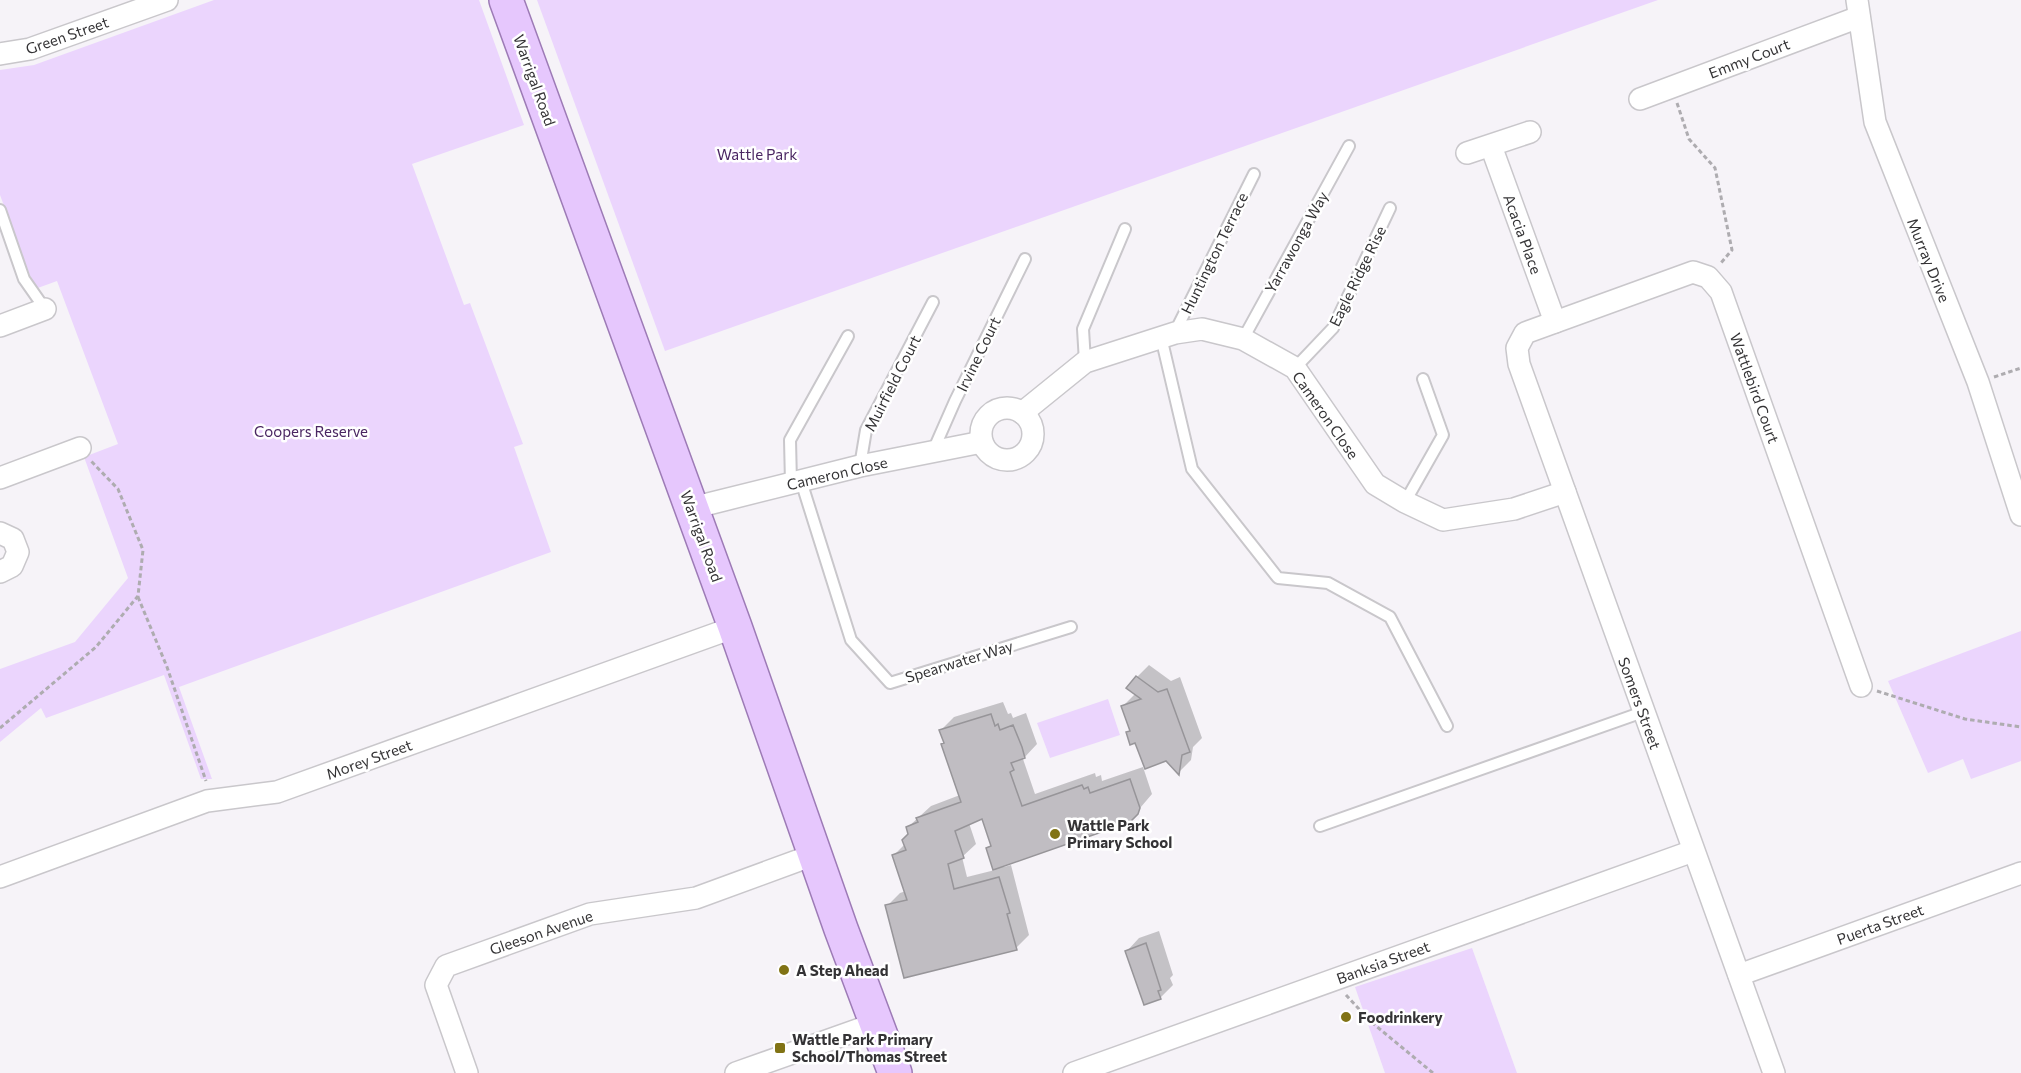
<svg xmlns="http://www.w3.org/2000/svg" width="2021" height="1073" viewBox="0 0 2021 1073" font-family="Commissioner,sans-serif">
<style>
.green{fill:#ebd5fd}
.shadow{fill:#0003;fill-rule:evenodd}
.building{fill:#c0bdc2;stroke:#979599;stroke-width:1.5}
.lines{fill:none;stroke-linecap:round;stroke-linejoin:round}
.service-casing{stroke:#c9c7cb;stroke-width:14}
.minor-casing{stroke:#c9c7cb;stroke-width:24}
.primary-casing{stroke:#9d7bb6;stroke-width:36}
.path{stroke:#aeacb0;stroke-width:3;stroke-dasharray:4.5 3;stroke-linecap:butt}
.service{stroke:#fff;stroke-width:10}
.minor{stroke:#fff;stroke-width:21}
.primary{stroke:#e6c7fd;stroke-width:33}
.poi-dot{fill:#817315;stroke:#fff;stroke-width:2}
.labels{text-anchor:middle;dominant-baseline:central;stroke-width:5;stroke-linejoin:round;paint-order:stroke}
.street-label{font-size:15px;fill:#343335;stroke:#fff}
.park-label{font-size:15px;fill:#4a2662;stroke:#fff}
.poi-label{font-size:15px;font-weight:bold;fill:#343335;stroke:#fff;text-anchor:start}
</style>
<rect width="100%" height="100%" fill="#f6f3f8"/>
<g class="green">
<path d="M214 0H479L524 125 412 164 464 305 470 303 523 444 514 447 551 552 179 687 212 779H201L164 675 46 718 41 708 0 742V669L75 642 128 578 84 457 118 444 57 281 35 289 0 195V70L34 65Z"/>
<path d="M537 0H1658L665 351Z"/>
<path d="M2021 631V761L1971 779 1963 759 1928 773 1888 681Z"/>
<path d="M1108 699 1120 735 1050 758 1037 723Z"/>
<path d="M1472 948 1517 1073H1385L1355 987Z"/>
</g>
<g class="shadow">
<path d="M1149 665 1171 681 1180 677 1202 738 1193 747 1191 760 1179 772 1167 759 1128 733 1131 729 1122 707 1136 693 1137 677Z"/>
<path d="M1003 702 1008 714 1011 713 1013 718 1026 713 1037 744 1023 759 1035 794 1095 773 1096 777 1101 775 1102 781 1143 767 1152 794 1129 821 1003 865 1004 867 1011 865 1029 935 1016 948 887 906 900 893 906 891 894 855 905 844 910 833 908 827 931 806 960 795 941 730 954 717ZM983 817 992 844 987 849 995 870 967 877 962 857 976 844 969 823Z"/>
<path d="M1159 931 1173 975 1170 978 1173 985 1160 998 1127 951 1139 938Z"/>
</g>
<g class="building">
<path d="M1136 676 1158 692 1167 689 1190 752 1182 755 1179 775 1166 761 1145 769 1135 743 1130 745 1126 732 1130 731 1121 706 1141 699 1126 688Z"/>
<path d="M991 714 995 726 998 724 1000 730 1013 725 1022 747 1025 758 1011 763 1014 770 1010 772 1022 806 1082 785 1084 789 1088 787 1090 793 1130 779 1140 808 1138 814 1130 822 993 870 986 848 991 846 982 819 955 831 964 858 948 864 954 889 999 877 1010 913 1007 914 1017 950 904 978 885 905 907 900 892 855 906 850 902 840 908 834 906 827 918 822 916 818 961 802 941 744 944 743 939 730Z"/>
<path d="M1146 943 1161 990 1158 991 1161 999 1144 1005 1125 951Z"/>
</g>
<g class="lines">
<g class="service-casing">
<g id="service">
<path d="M0 210 24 279 45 309"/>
<path d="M1175 332 1254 174"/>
<path d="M1161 337 1192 469 1278 578 1328 583 1390 617 1447 726"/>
<path d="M1243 339 1349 146"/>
<path d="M1085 362 1083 329 1125 229"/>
<path d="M1295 368 1333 328 1390 208"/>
<path d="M933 451 955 401 1025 259"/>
<path d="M860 466 866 430 933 302"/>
<path d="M801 481 851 640 890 683 1071 627"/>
<path d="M791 483 790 440 848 336"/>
<path d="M1405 502 1443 435 1423 379"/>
<path d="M1320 826 1643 712"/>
</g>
</g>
<g class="minor-casing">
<g id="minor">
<path d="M1857 0 1875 122 1978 382 2021 515"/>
<path d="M0 54 30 49 167 0"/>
<path d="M1640 99 1859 17"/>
<path d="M1491 146 1555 322"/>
<path d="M1467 153 1530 132"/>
<path d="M0 326 45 309"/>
<circle cx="1007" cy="434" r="26"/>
<path d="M1022 413 1085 362 1175 333 1202 329 1243 339 1295 368 1375 484 1405 502 1443 520 1514 509 1565 492"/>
<path d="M0 478 80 448"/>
<path d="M692 508 860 466 982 442"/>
<path d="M0 533 13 539 18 552 12 566 0 572"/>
<path d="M0 877 207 801 277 792 735 627"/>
<path d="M1739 975 2021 873"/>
<path d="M467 1073 436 985 446 966 590 914 696 898 816 854"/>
<path d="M736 1073 877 1023"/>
<path d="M1074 1073 1693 851"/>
<path d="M1774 1073 1519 364 1517 348 1525 333 1693 272 1708 277 1721 292 1861 686"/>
</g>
</g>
<g class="primary-casing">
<path id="primary" d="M506 0 735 627 841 929 895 1073"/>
</g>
<g class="path">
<path d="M1677 103 1689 139 1715 168 1732 250 1720 264"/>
<path d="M1994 377 2021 368"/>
<path d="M138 597 167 667 206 781"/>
<path d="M1877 691 1965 719 2021 727"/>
<path d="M0 728 96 647 138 596 143 550 118 489 91 461"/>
<path d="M1346 995 1370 1021 1433 1073"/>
</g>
<use href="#service" class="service"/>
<use href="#minor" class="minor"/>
<use href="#primary" class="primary"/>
</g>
<g class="poi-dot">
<circle cx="1055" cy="834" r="6"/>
<circle cx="784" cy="970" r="6"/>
<circle cx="1346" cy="1017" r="6"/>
<rect x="774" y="1042" width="12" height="12" rx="3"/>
</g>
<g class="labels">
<g class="street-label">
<text transform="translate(67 35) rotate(-19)">Green Street</text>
<text transform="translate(1749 58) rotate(-21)">Emmy Court</text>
<text transform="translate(535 80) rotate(70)">Warrigal Road</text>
<text transform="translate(1523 234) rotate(70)">Acacia Place</text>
<text transform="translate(1296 242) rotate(-61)">Yarrawonga Way</text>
<text transform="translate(1214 253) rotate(-64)">Huntington Terrace</text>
<text transform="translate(1929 260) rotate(68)">Murray Drive</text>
<text transform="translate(1357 276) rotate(-64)">Eagle Ridge Rise</text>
<text transform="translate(978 354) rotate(-64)">Irvine Court</text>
<text transform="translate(892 383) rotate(-63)">Muirfield Court</text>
<text transform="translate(1755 388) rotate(70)">Wattlebird Court</text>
<text transform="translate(1326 415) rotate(55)">Cameron Close</text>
<text transform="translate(837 473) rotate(-13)">Cameron Close</text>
<text transform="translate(702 536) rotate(70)">Warrigal Road</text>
<text transform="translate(959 661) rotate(-17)">Spearwater Way</text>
<text transform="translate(1640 703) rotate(70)">Somers Street</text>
<text transform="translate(369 759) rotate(-20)">Morey Street</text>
<text transform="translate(1880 924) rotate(-20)">Puerta Street</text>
<text transform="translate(541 932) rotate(-19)">Gleeson Avenue</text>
<text transform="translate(1383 962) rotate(-20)">Banksia Street</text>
</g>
<g class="park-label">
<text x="757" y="154">Wattle Park</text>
<text x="311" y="431">Coopers Reserve</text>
</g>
<g class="poi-label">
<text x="1067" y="825">Wattle Park<tspan x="1067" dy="17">Primary School</tspan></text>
<text x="796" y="970">A Step Ahead</text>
<text x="1358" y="1017">Foodrinkery</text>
<text x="792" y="1039">Wattle Park Primary<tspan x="792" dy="17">School/Thomas Street</tspan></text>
</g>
</g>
</svg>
